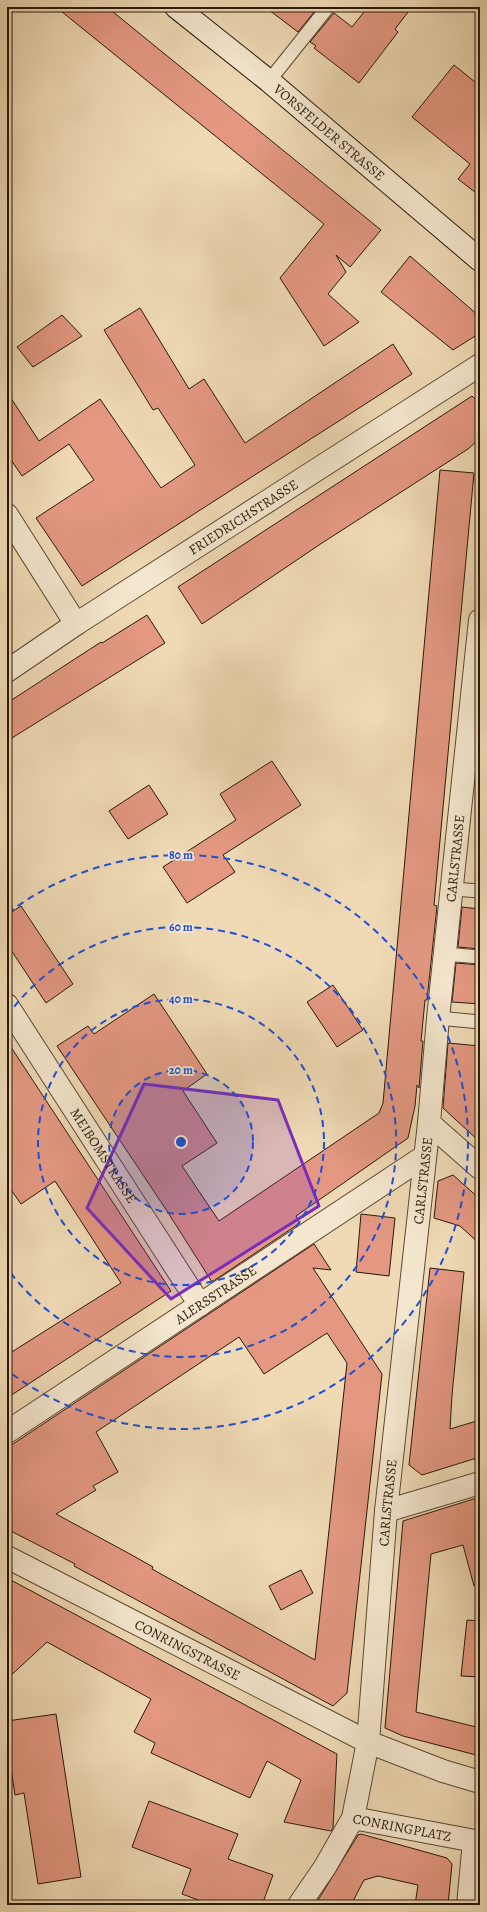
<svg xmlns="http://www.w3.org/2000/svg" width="487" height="1912" viewBox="0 0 487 1912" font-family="Alegreya,serif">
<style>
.building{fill:#e49882;stroke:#28180a;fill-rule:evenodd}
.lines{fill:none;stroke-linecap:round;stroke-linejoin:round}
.lane-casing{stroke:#5a4835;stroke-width:15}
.street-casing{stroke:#5a4835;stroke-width:24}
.secondary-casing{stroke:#28180a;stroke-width:24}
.lane{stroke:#f5e7cf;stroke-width:13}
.street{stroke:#f5e7cf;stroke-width:22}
.secondary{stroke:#f5e7cf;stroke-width:22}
.marked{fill:#7b2cbf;fill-opacity:0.2;stroke:#7b2cbf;stroke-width:3;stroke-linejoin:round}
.ring{fill:none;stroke:#1d4ed8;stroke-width:2;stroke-dasharray:7 5}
.labels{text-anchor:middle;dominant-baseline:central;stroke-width:3.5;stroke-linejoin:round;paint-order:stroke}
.street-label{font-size:14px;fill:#28180a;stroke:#f5e7cf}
.centre{fill:#1d4ed8;stroke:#f5e7cf;stroke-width:2}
.ring-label{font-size:12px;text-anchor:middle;font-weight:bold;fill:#1d4ed8;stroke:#f5e7cf;stroke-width:3.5;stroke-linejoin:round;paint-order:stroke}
</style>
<rect width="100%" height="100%" fill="#efdab5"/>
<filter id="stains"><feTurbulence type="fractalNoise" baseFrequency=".005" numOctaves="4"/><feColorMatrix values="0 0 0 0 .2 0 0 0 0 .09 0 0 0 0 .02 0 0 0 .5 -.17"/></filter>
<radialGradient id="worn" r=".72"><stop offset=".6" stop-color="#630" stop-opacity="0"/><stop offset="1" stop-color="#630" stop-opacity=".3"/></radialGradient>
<g class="building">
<path d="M56 7H107L381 230 350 267 336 255 346 272 328 294 359 322 324 346 280 278 324 224Z"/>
<path d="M265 7H318L298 32Z"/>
<path d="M368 7H412L395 29 398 32 359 83 314 48 316 46 310 42 334 13 352 27Z"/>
<path d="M454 65 480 86V196L458 179 470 164 412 117Z"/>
<path d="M410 256 480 317V333L453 350 381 292Z"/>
<path d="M140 308 189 389 204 379 245 443 393 344 412 374 82 586 36 518 94 480 69 444 22 476 7 454V392L39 441 100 399 161 488 195 465 158 408 153 410 104 330Z"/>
<path d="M62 315 82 336 33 367 17 347Z"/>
<path d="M472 396 480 404V418L477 441 468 449 322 543 202 624 178 587Z"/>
<path d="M440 470 474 473 434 905 437 906 427 1000H425L421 1041H423L419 1088 417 1085 415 1106 408 1138 296 1216 300 1223 212 1282 167 1211 57 1046 88 1026 94 1034 154 994 207 1074 183 1091 217 1143 182 1166 219 1221 379 1113 383 1103Z"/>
<path d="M147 615 165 643 7 741V703L101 642 102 643Z"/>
<path d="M272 761 301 805 223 855 235 872 187 903 163 867 236 820 220 794Z"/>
<path d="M149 785 168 814 128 839 109 811Z"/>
<path d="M21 906 73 984 46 1003 7 944V915Z"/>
<path d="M462 907 480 909V949L458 947Z"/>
<path d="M456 963 480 965V1004L452 1002Z"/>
<path d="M333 985 363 1030 337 1047 307 1002Z"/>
<path d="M7 1041 171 1291 7 1398V1355L121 1283 55 1181 21 1204 7 1184Z"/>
<path d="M448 1043 480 1046 478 1094 480 1096V1142L443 1108Z"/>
<path d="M453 1175 480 1199V1244L460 1226 434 1218 438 1181Z"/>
<path d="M361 1214 395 1218 389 1276 356 1272Z"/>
<path d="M314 1244 331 1270 313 1268 382 1374 347 1693 333 1706 74 1566 75 1564 7 1529V1448ZM327 1333 347 1363 315 1660 152 1569 153 1567 130 1554 56 1514 96 1490 93 1486 118 1472 96 1432 239 1337 264 1374Z"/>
<path d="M430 1268 464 1272 452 1395 450 1429 480 1420V1457L422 1475 409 1465Z"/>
<path d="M480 1497V1585L474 1586 463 1545 431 1554 416 1712 480 1728V1756L403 1736 385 1728 403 1521Z"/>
<path d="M301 1570 313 1593 281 1610 269 1586Z"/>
<path d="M7 1578 337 1754 333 1828 331 1831 284 1822 301 1780 267 1761 250 1798 151 1753 155 1743 134 1732 151 1699 47 1642 7 1679Z"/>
<path d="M467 1620 480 1621V1677L461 1676Z"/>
<path d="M56 1714 81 1877 38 1884 24 1793 15 1795 7 1743V1721Z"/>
<path d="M149 1801 238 1834 228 1859 273 1875 262 1905H212L182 1894 191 1869 132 1847Z"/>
<path d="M361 1834 447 1858 452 1864 448 1905H415L418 1885 378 1876 364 1880 351 1905H315L358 1835Z"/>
</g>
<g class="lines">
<g class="lane-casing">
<g id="lane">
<path d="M269 81 328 7"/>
<path d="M453 889 480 891"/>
<path d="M444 954 480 957"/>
<path d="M438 1018 480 1022"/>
</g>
</g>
<g class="street-casing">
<g id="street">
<path d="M7 515 76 624"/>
<path id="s1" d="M7 671 76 624 480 365"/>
<path id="s2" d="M7 1005 200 1305"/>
<path d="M429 1123 480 1168"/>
<path id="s3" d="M7 1432 425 1156"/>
<path d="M386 1511 480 1483"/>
<path id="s4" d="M7 1557 368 1742 443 1771 480 1782"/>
<path id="s5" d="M353 1818 480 1842"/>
<path id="s6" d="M299 1905 325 1867 353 1818 368 1742 386 1511 429 1123 438 1018 480 620"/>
<path d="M468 1905 474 1841"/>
</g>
</g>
<g class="secondary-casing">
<g id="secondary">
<path id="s7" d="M176 7 269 81 480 260"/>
</g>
</g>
<use href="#lane" class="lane"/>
<use href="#street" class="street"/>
<use href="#secondary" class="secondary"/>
</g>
<path class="marked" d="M144 1084 278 1100 319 1206 171 1299 87 1208Z"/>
<circle cx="181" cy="1142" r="72" fill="#1d4ed8" fill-opacity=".12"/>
<g class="ring">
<circle cx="181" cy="1142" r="72"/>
<circle cx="181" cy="1142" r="143"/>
<path d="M7 1016A215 215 0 1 1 7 1268"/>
<path d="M8 913A287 287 0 1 1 8 1371"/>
</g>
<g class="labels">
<g class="street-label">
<text stroke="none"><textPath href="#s7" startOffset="198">VORSFELDER STRASSE</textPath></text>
<text stroke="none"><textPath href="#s1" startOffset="282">FRIEDRICHSTRASSE</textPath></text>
<text stroke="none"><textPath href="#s6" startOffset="1068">CARLSTRASSE</textPath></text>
<text stroke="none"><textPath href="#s2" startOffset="179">MEIBOMSTRASSE</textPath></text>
<text stroke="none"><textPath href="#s6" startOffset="744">CARLSTRASSE</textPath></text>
<text stroke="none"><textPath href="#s3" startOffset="250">ALERSSTRASSE</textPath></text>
<text stroke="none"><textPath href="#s6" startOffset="420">CARLSTRASSE</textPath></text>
<text stroke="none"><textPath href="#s4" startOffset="203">CONRINGSTRASSE</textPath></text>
<text stroke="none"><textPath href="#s5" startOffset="50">CONRINGPLATZ</textPath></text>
</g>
</g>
<circle cx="181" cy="1142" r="6" class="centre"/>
<g class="ring-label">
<text x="181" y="859">80 m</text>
<text x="181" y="931">60 m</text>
<text x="181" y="1003">40 m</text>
<text x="181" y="1074">20 m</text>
</g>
<rect width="487" height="1912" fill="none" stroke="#efdab5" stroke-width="24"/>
<rect x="8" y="8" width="471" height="1896" fill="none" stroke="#28180a" stroke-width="2"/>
<rect x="12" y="12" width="463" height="1888" fill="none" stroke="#28180a"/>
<rect width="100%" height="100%" filter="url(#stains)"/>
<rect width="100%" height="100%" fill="url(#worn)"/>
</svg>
